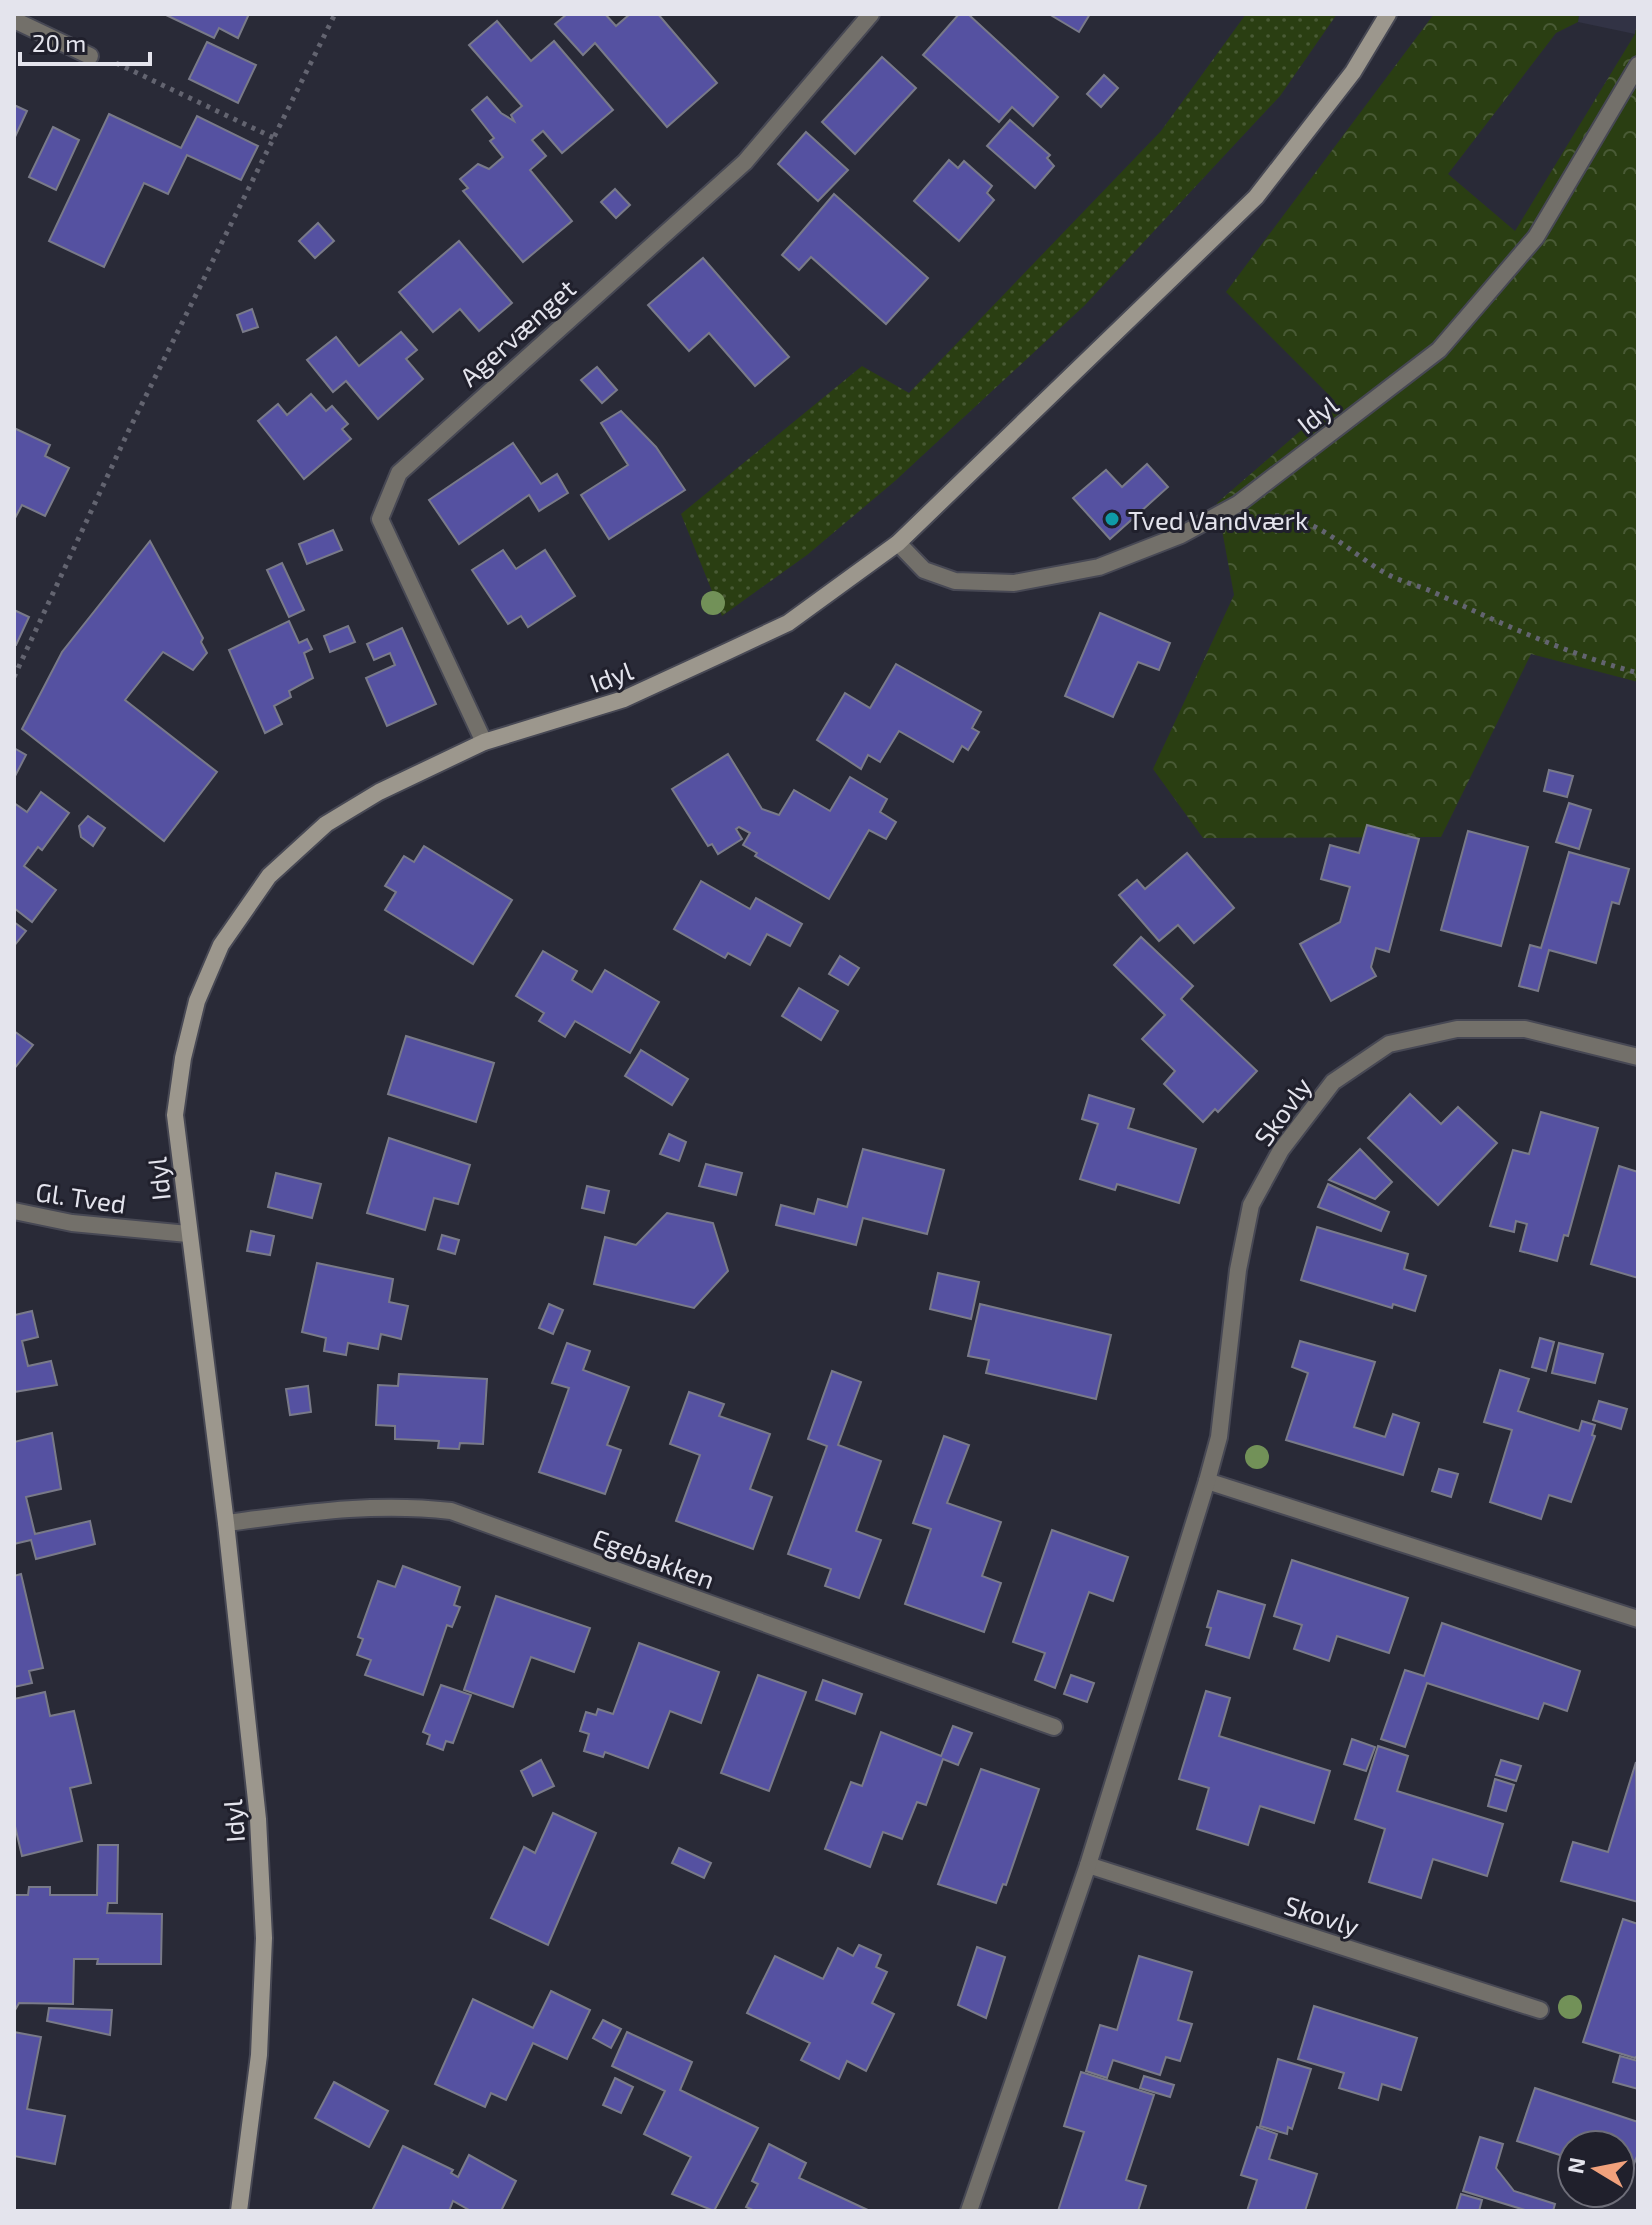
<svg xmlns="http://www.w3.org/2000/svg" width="1652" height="2225" viewBox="0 0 1652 2225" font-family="'Exo 2',sans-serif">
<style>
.built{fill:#323345}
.grass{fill:url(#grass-dots)}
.forest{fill:url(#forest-crowns)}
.building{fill:#5551a1;stroke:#797a89;stroke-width:2}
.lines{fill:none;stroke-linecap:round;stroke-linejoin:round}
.street-casing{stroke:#474854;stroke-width:20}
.secondary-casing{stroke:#474854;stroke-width:20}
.path{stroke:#636470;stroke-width:5;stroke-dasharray:4 6;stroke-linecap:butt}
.street{stroke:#73706a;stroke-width:16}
.secondary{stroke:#9c978d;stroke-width:16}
.tree{fill:#729158}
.culture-dot{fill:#0f9aa8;stroke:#20202c;stroke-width:3}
.labels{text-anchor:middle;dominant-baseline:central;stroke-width:6;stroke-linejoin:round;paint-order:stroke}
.street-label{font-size:26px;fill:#e4e4ed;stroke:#20202c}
.poi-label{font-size:26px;fill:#e4e4ed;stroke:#20202c;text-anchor:start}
</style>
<defs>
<pattern id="grass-dots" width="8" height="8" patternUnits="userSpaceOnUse" patternTransform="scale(2)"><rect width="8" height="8" fill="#2a3e12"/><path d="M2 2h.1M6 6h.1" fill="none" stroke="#495a35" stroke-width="1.8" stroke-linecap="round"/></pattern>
<pattern id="forest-crowns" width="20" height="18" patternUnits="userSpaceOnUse" patternTransform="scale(2)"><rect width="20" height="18" fill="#2a3e12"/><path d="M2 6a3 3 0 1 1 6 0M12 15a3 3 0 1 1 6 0" fill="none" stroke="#495a35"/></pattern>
</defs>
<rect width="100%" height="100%" fill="#292a37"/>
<path class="built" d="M1579 14H1638L1635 34 1578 22Z"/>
<path class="grass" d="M1246 14H1337L1280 96 1084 306 895 481 807 555 722 616 681 514 862 366 909 393 1161 131Z"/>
<path class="forest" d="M1434 14H1579L1578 22 1556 33 1448 174 1515 231 1635 34 1638 14V682L1531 654 1441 837 1203 838 1153 769 1234 595 1217 503 1335 401 1226 292Z"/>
<g class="building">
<path d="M164 14H249L238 38 219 28 214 38Z"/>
<path d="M567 14H605L616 26 630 14H658L717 83 667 127 595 43 583 55 555 24Z"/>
<path d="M959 14H968L1058 97 1033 126 1012 107 999 122 923 55Z"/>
<path d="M1049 14H1090L1079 32Z"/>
<path d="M497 21 531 61 554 41 613 110 562 153 543 131 532 140 546 156 530 170 572 221 523 262 463 191 468 188 460 179 478 164 489 169 503 157 490 141 494 138 472 110 487 97 501 113 514 121 511 115 522 106 469 45Z"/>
<path d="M207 42 256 65 238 103 189 79Z"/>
<path d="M882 57 916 88 855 154 822 122Z"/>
<path d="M1104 75 1118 88 1101 107 1087 94Z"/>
<path d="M14 105 27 111 14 139Z"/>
<path d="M109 114 181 148 197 116 258 146 241 180 187 155 168 194 144 183 104 267 49 241Z"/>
<path d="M1010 120 1050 155 1047 158 1054 166 1035 188 987 146Z"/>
<path d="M53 127 79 140 56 190 29 177Z"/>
<path d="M806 132 848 170 818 201 778 164Z"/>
<path d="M949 160 958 168 964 161 992 186 987 193 994 200 959 241 914 201Z"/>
<path d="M615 189 630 205 616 218 601 202Z"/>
<path d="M834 194 928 278 886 324 811 257 799 270 782 255Z"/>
<path d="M318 223 334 241 315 258 299 241Z"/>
<path d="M459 241 512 303 479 331 460 309 433 332 399 292Z"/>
<path d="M703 258 789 357 755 386 709 333 689 351 648 305Z"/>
<path d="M252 309 258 327 243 332 237 315Z"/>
<path d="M401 332 417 350 406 359 423 379 378 419 346 381 333 392 307 360 336 337 359 366Z"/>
<path d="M597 367 617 390 602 403 581 380Z"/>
<path d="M311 394 326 411 332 406 348 424 342 429 351 439 304 479 258 421 278 404 287 415Z"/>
<path d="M621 411 656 447 685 490 609 539 581 495 628 465 601 423Z"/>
<path d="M14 428 50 445 45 456 69 468 45 516 22 505 14 520Z"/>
<path d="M513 443 541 484 557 474 568 493 539 511 529 495 459 544 429 500Z"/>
<path d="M1147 464 1168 487 1110 539 1073 498 1106 470 1122 487Z"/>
<path d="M333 530 342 550 307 564 299 544Z"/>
<path d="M150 541 203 638 201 642 207 653 193 670 163 652 125 700 217 772 164 841 22 729 62 652Z"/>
<path d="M503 550 516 569 545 550 575 596 528 627 521 616 508 624 472 570Z"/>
<path d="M282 563 304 610 289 617 267 570Z"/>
<path d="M14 610 29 617 16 645H14Z"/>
<path d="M1100 613 1170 643 1159 670 1138 662 1113 717 1065 696Z"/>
<path d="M289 621 299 643 307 639 312 649 304 653 313 678 289 691 291 697 274 706 282 724 265 733 229 650Z"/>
<path d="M348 626 355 642 330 652 324 636Z"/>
<path d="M402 628 436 704 387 726 366 678 395 665 390 653 374 660 367 644Z"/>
<path d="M896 664 981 712 972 728 979 732 968 750 962 746 953 762 899 731 880 762 868 755 861 769 817 740 845 693 870 708Z"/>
<path d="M14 748 26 755 14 778Z"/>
<path d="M728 754 762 809 779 815 794 790 830 811 850 777 887 799 880 812 896 822 886 839 869 830 829 899 755 856 757 853 743 845 750 833 739 827 736 829 742 839 718 854 712 844 708 846 672 789Z"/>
<path d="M1549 770 1573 776 1567 797 1544 791Z"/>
<path d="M41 792 69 813 42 850 38 847 24 866 56 890 32 922 14 908V803L27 812Z"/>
<path d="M1569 803 1591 810 1579 849 1556 842Z"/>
<path d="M88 816 105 828 93 846 81 837 79 826Z"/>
<path d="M1367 825 1419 839 1389 952 1376 948 1371 967 1376 976 1331 1001 1300 944 1340 922 1350 887 1321 879 1330 845 1359 853Z"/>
<path d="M1468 831 1528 847 1501 946 1441 930Z"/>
<path d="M424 846 512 900 473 964 385 910 396 892 385 886 404 856 414 862Z"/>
<path d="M1569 852 1629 869 1619 904 1612 902 1596 963 1549 950 1538 991 1519 986 1530 945 1541 948Z"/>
<path d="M1187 853 1234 908 1194 943 1178 925 1159 941 1119 895 1137 880 1145 889Z"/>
<path d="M701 881 750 909 756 898 802 924 790 946 767 934 750 965 728 953 725 958 674 929Z"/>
<path d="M14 922 26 931 14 946Z"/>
<path d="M1141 937 1193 986 1181 999 1257 1071 1218 1112 1215 1109 1203 1122 1164 1084 1175 1071 1142 1039 1165 1015 1114 965Z"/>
<path d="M543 951 577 971 572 980 592 992 605 970 659 1002 630 1053 575 1021 565 1037 539 1021 544 1013 516 996Z"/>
<path d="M840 956 859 968 848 985 829 974Z"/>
<path d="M799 988 838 1011 821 1040 782 1016Z"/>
<path d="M14 1031 33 1045 14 1069Z"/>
<path d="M406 1036 494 1063 476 1122 388 1094Z"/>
<path d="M641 1050 688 1079 672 1105 625 1076Z"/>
<path d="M1410 1094 1441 1124 1458 1107 1497 1143 1438 1205 1368 1138Z"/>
<path d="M1089 1095 1134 1109 1128 1128 1196 1149 1179 1203 1117 1184 1115 1190 1080 1179 1098 1124 1082 1119Z"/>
<path d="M1541 1112 1598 1128 1568 1236 1564 1235 1557 1261 1520 1251 1527 1224 1516 1221 1514 1232 1490 1226 1513 1150 1529 1154Z"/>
<path d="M669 1134 686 1142 679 1161 660 1154Z"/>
<path d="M389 1138 470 1165 458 1204 434 1198 425 1230 367 1213Z"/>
<path d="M863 1149 944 1170 927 1234 863 1218 856 1245 776 1225 781 1205 814 1214 818 1199 847 1207Z"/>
<path d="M1360 1149 1392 1182 1375 1199 1329 1180Z"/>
<path d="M706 1164 742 1173 736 1195 699 1186Z"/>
<path d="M1619 1166 1638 1172V1278L1591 1264Z"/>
<path d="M276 1173 321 1184 312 1218 268 1207Z"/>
<path d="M1328 1184 1389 1212 1381 1231 1318 1207Z"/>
<path d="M587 1186 609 1191 604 1213 582 1208Z"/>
<path d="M667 1213 713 1223 728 1271 694 1308 594 1284 605 1237 636 1245Z"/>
<path d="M1317 1227 1408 1254 1404 1269 1426 1276 1415 1311 1393 1304 1392 1308 1301 1280Z"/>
<path d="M251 1231 274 1236 270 1255 247 1251Z"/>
<path d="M442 1235 459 1240 455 1254 438 1249Z"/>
<path d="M317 1263 393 1279 389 1302 408 1306 401 1339 381 1334 378 1349 348 1343 346 1355 324 1351 326 1338 302 1332Z"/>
<path d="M938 1273 979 1282 971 1319 930 1309Z"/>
<path d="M549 1304 563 1310 553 1334 539 1328Z"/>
<path d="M980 1304 1111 1335 1096 1399 986 1373 989 1360 968 1356Z"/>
<path d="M14 1309 15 1315 32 1311 38 1337 22 1341 28 1366 51 1361 57 1385 14 1392Z"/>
<path d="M1540 1338 1554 1342 1546 1371 1532 1367Z"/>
<path d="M1300 1341 1375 1362 1354 1427 1385 1437 1393 1414 1419 1423 1403 1475 1286 1440 1308 1373 1292 1367Z"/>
<path d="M567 1343 590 1351 583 1370 629 1387 607 1445 621 1450 605 1494 539 1472 569 1388 552 1383Z"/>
<path d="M1559 1343 1603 1354 1595 1383 1552 1373Z"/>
<path d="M1500 1370 1529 1379 1518 1411 1579 1431 1582 1421 1595 1425 1592 1435 1595 1436 1571 1502 1549 1495 1541 1519 1490 1502 1512 1430 1484 1422Z"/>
<path d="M832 1371 861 1382 838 1445 881 1461 856 1531 881 1540 859 1598 825 1586 831 1569 788 1554 827 1446 808 1439Z"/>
<path d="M399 1374 487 1379 483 1444 460 1443 459 1449 438 1448 439 1441 395 1439V1426L376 1425 378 1385 398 1386Z"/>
<path d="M308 1386 311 1412 290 1415 286 1389Z"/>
<path d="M689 1392 724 1404 719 1416 770 1434 750 1489 772 1497 753 1549 676 1521 700 1455 670 1444Z"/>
<path d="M1599 1401 1627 1409 1621 1429 1593 1420Z"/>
<path d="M52 1433 61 1489 26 1497 35 1534 90 1521 95 1544 36 1559 31 1540 14 1544V1442Z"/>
<path d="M944 1436 969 1445 947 1503 1001 1522 982 1576 1001 1583 984 1632 905 1604 931 1529 913 1523Z"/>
<path d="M1439 1469 1458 1474 1451 1497 1432 1491Z"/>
<path d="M1052 1530 1128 1557 1113 1601 1089 1592 1055 1688 1035 1680 1045 1653 1013 1642Z"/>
<path d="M1292 1560 1408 1598 1389 1653 1337 1636 1329 1661 1294 1649 1302 1625 1274 1616Z"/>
<path d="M403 1566 460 1587 454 1605 460 1607 452 1627 447 1625 423 1695 365 1675 371 1660 357 1655 363 1639 358 1637 378 1581 395 1587Z"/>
<path d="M21 1574 43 1668 29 1671 32 1683 14 1687V1576Z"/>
<path d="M1218 1591 1265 1605 1249 1658 1206 1645 1211 1628 1207 1627Z"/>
<path d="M496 1596 590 1628 574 1672 531 1657 513 1707 464 1690Z"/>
<path d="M1442 1623 1580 1671 1567 1711 1544 1703 1538 1719 1427 1683 1405 1747 1381 1739 1405 1670 1424 1676Z"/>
<path d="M639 1643 719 1672 701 1723 670 1711 648 1768 605 1752 603 1757 584 1751 589 1734 580 1731 586 1712 596 1715 598 1709 613 1714Z"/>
<path d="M758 1675 806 1692 769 1791 721 1773Z"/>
<path d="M1071 1675 1094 1683 1087 1702 1064 1694Z"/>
<path d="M823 1680 862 1694 855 1714 816 1700Z"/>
<path d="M441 1685 471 1695 453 1743 446 1741 443 1750 427 1744 430 1735 423 1732Z"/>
<path d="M1206 1691 1230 1698 1219 1736 1330 1771 1314 1823 1260 1806 1248 1845 1197 1829 1209 1788 1179 1779Z"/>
<path d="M45 1692 50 1716 74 1711 91 1783 70 1788 82 1841 22 1856 14 1822V1699Z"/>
<path d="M953 1726 972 1733 958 1765 943 1759 926 1805 917 1802 902 1839 883 1832 870 1867 825 1849 851 1782 862 1786 881 1732 941 1756Z"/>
<path d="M1352 1739 1375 1747 1366 1771 1344 1764Z"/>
<path d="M1378 1746 1408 1756 1397 1791 1503 1824 1487 1876 1433 1859 1421 1898 1369 1882 1385 1829 1355 1819Z"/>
<path d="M541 1760 554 1786 533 1796 521 1771Z"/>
<path d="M1501 1760 1521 1766 1516 1781 1496 1775Z"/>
<path d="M1636 1762 1638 1902 1561 1881 1573 1842 1608 1852Z"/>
<path d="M981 1769 1039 1789 1006 1885 1003 1884 996 1903 938 1884Z"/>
<path d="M1495 1779 1514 1785 1506 1811 1488 1806Z"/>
<path d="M553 1813 596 1833 548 1945 491 1918 524 1847 535 1853Z"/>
<path d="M98 1845H118L117 1903H108L107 1913 162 1914 161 1964H97L98 1959H74L73 2004 19 2003 14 2012V1895H28L29 1887H50V1895H97Z"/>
<path d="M679 1848 711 1863 704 1878 672 1863Z"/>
<path d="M1623 1919 1638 1924V2055L1635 2058 1583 2042Z"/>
<path d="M859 1945 881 1955 876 1967 887 1972 872 2003 894 2014 866 2071 847 2061 839 2079 801 2060 810 2043 747 2013 775 1956 823 1979 838 1948 853 1956Z"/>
<path d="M977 1947 1005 1957 986 2018 958 2005Z"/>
<path d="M1139 1956 1192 1972 1178 2020 1192 2024 1180 2061 1166 2057 1160 2075 1113 2060 1107 2078 1086 2071 1100 2025 1117 2030Z"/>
<path d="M551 1991 590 2010 567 2059 533 2043 506 2100 491 2093 485 2107 435 2084 473 1999 533 2028Z"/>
<path d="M1314 2006 1417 2038 1401 2090 1382 2084 1378 2100 1339 2088 1344 2073 1298 2059Z"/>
<path d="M49 2008 112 2010 110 2035 47 2021Z"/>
<path d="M603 2020 621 2029 611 2048 593 2038Z"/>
<path d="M14 2032 41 2037 27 2109 65 2116 55 2164 14 2156Z"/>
<path d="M627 2032 692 2062 680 2090 758 2128 714 2211 672 2194 691 2157 644 2134 665 2091 612 2066Z"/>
<path d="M1620 2056 1638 2061V2089L1613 2082Z"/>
<path d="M1278 2059 1311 2069 1292 2129 1288 2127 1287 2134 1260 2126Z"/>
<path d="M1081 2072 1154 2095 1126 2180 1146 2186 1138 2211H1058L1084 2132 1064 2126Z"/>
<path d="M1144 2076 1174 2085 1170 2097 1140 2088Z"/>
<path d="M615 2078 633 2087 621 2113 603 2105Z"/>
<path d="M334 2082 388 2111 369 2147 315 2118Z"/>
<path d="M1535 2088 1638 2122V2154L1620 2198 1604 2193H1620V2145H1572V2159L1517 2141Z"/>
<path d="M1257 2127 1277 2134 1269 2159 1317 2174 1305 2211H1247L1257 2180 1241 2175Z"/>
<path d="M1480 2137 1503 2144 1496 2168 1514 2191 1555 2204 1553 2211H1528L1463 2191Z"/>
<path d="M769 2144 806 2163 799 2178 870 2211H755L746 2207 758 2184 752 2181Z"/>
<path d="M403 2146 453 2170 451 2173 458 2177 469 2155 516 2181 501 2211H471L453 2201 449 2211H372Z"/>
<path d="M1461 2194 1482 2200 1479 2211H1456Z"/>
</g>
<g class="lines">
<g class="street-casing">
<g id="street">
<path d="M14 20 90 56"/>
<path d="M898 543 924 570 955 581 1014 583 1099 567 1181 535 1238 504 1439 350 1536 237 1638 65"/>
<path d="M484 742 380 519 399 473 745 162 871 14"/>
<path d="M14 1211 72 1223 188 1234"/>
<path d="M1207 1481 1638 1619"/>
<path d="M226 1523C304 1513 373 1502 451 1511L1054 1727"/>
<path d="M1088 1865 1540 2010"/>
<path d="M969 2211 1088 1865 1207 1481 1219 1437 1238 1270 1251 1205 1281 1150 1333 1082 1389 1044 1457 1029H1525L1638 1057"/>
</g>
</g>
<g class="secondary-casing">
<path id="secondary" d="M239 2211 259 2055 264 1938 258 1819 226 1523 175 1115 183 1058 197 1001 221 945 269 876 326 824 379 792 484 742 624 699 724 653 788 623 898 543 1256 197 1353 72 1388 14"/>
</g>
<g class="path">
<path d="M116 63 274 138"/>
<path d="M1275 516C1317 516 1352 555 1387 574 1401 582 1418 585 1433 592 1502 624 1565 653 1638 673"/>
<path d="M14 677 128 432 335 14"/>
</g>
<use href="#street" class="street"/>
<use href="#secondary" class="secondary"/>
</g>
<g class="tree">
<circle cx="713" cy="603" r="12"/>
<circle cx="1257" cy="1457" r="12"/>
<circle cx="1570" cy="2007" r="12"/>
</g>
<circle class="culture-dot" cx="1112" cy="519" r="8"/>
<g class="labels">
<g class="street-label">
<text transform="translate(517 332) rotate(-42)">Agervænget</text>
<text transform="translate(1317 414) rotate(-38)">Idyl</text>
<text transform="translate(611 676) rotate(-20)">Idyl</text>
<text transform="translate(1282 1111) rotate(-54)">Skovly</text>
<text transform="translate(158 1179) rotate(-96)">Idyl</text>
<text transform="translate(81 1197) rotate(8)">Gl. Tved</text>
<text transform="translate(654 1558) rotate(20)">Egebakken</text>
<text transform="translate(233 1821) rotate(-94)">Idyl</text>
<text transform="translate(1322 1915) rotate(18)">Skovly</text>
</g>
<g class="poi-label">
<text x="1128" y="519">Tved Vandværk</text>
</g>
</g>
<rect width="1652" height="2225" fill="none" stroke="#e4e4ed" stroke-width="32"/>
<g transform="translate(1596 2169) rotate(280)"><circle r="38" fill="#20202c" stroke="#6e6e79" stroke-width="2"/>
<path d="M0-6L14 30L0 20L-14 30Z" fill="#f1a17c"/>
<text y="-12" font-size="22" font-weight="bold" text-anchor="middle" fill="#e4e4ed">N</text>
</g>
<path d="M20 52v12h130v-12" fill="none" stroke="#e4e4ed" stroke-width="4"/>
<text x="32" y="52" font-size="24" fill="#e4e4ed" stroke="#20202c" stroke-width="6" paint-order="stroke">20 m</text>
</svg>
